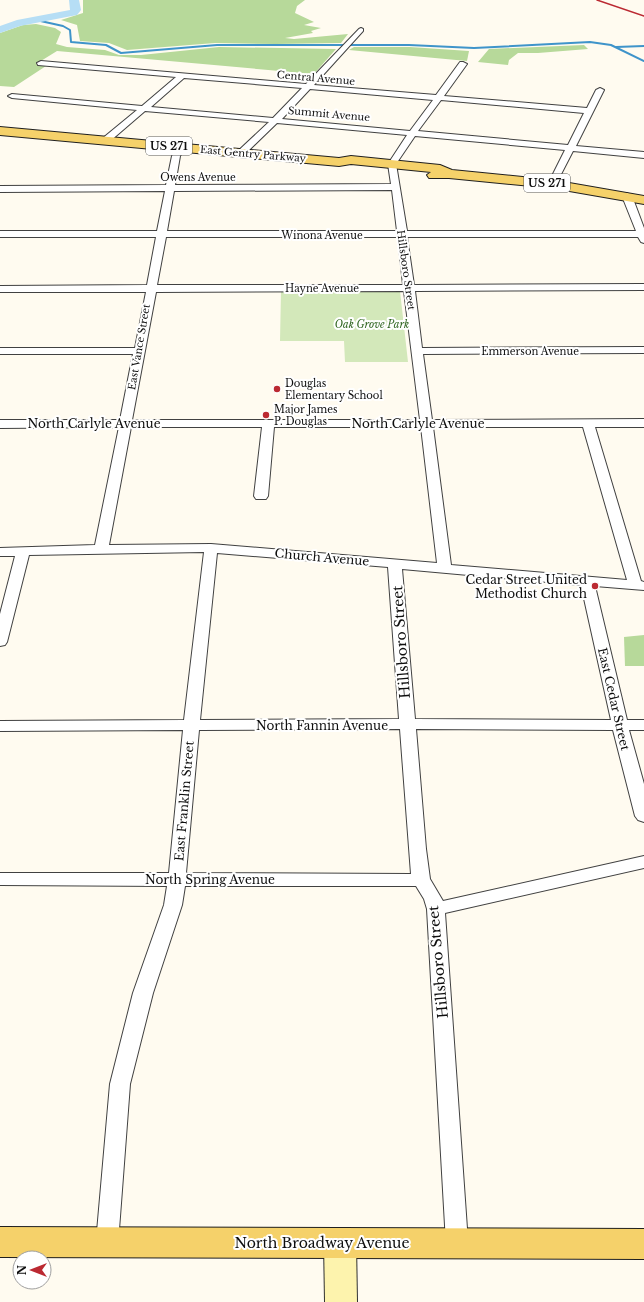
<svg xmlns="http://www.w3.org/2000/svg" width="644" height="1302" viewBox="0 0 644 1302" font-family="'Libre Baskerville',serif">
<style>
.green{fill:#d3e8ba}
.forest{fill:#b7d99a}
.lines{fill:none;stroke-linecap:round;stroke-linejoin:round}
.stream{stroke:#3f94ca;stroke-width:2}
.river{fill:#b6def5;fill-rule:evenodd}
.street-casing{stroke:#414141;stroke-width:2}
.secondary-casing{stroke:#303030;stroke-width:2}
.primary-casing{stroke:#1f1f1f;stroke-width:2}
.street{fill:#fff;fill-rule:evenodd}
.secondary{fill:#fdf3ad;fill-rule:evenodd}
.primary{fill:#f5d16a;fill-rule:evenodd}
.rail{stroke:#bb2932;stroke-width:1.5}
.poi-dot{fill:#bb2932;stroke:#fff;stroke-width:1.5}
.labels{text-anchor:middle;dominant-baseline:central;stroke-width:4;stroke-linejoin:round;paint-order:stroke}
.far-street-label{font-size:10px;fill:#0e0e0e;stroke:#fff}
.far-park-label{font-size:10px;font-style:italic;fill:#2f6520;stroke:#fff}
.far-poi-label{font-size:10px;fill:#0e0e0e;stroke:#fff;text-anchor:start}
.shield{fill:#fff;stroke:#565656;stroke-width:1}
.shield-label{font-size:11px;font-weight:bold;fill:#0e0e0e}
.street-label{font-size:12px;fill:#0e0e0e;stroke:#fff}
.poi-label{font-size:12px;fill:#0e0e0e;stroke:#fff;text-anchor:end}
.near-street-label{font-size:14px;fill:#0e0e0e;stroke:#fff}
</style>
<rect width="100%" height="100%" fill="#fffbf0"/>
<path class="green" d="M281 291H400L408 362H345L344 341H280Z"/>
<g class="forest">
<path d="M83 0H305L297 6 295 13 314 22 304 25 321 28 311 31 313 33 285 38 294 39 348 34 341 43 276 44 215 43 127 50 109 43 80 41 77 25 61 20 83 13Z"/>
<path d="M36 24 55 28 61 32 56 44 67 47 105 50 119 55H141L219 47 336 49 314 74 57 51 36 64 46 66 14 87 0 86V33L23 25Z"/>
<path d="M584 45 588 49 538 53H518L509 60 508 65 478 62 489 49Z"/>
<path d="M354 47H410L469 51 467 61 349 50Z"/>
<path d="M644 635V666H625L624 637Z"/>
</g>
<g class="lines">
<g class="stream">
<path d="M36 20 63 26 70 30 71 42 106 45 121 53 217 45H409L474 48 590 42 611 45 644 61"/>
<path d="M616 47 644 46"/>
</g>
<path class="river" d="M69 0H79L81 10 77 15 20 26 0 33V26L17 20 70 10Z"/>
<g class="street-casing">
<path id="street" d="M361 28 363 29V31L314 85 436 95 460 62H463L467 64 444 96 587 108 596 90 600 88 604 90 576 146 644 152V158L573 151 556 184 552 187 548 184 565 150 415 136 396 164 407 231H636L622 196 627 193 632 196 644 228V243L641 242 638 237H407L414 285 644 284V290L415 291 422 348 644 347V353L423 354 432 420 644 419V427H595L641 581 644 582V590L595 586 627 720H644V730H629L644 784V822L638 820 635 816 613 730 416 729 426 849 430 879 443 901 644 856V868L445 913 468 1243 465 1250 457 1253 449 1250 446 1243 427 909 424 899 416 886H185L182 905 153 993 130 1084 118 1243 115 1250 107 1253 99 1250 96 1243 110 1084 133 993 164 905 167 886 0 885V873H169L183 730 0 731V721L184 720 204 552 29 555 7 642 5 645 0 646V614L15 556H0V548L95 545 119 427 0 428V420H120L133 354H0V348H135L146 292H0V286L147 285 156 237H0V231H157L165 191 0 192V186L166 185 172 156 179 145 182 144 186 147 180 156 175 185 391 184 388 164 407 135 277 123 244 155 241 156 237 153 238 151 269 122 145 111 109 142H103L102 140 103 138 137 110 12 98 8 96 12 94 142 106 176 77 38 65 37 63 41 61 306 84 359 29ZM184 78 302 88 273 118 151 107ZM310 89 433 100 410 131 282 119ZM441 100 584 113 568 145 418 131ZM392 190 397 231H167L174 191ZM166 237H398L403 285H157ZM404 291 420 420H132L156 292ZM131 427H262L254 496 256 499H266L268 496 274 427H421L437 563 211 544 109 545ZM433 427H583L627 580 451 565ZM217 553 388 567 399 719 200 720ZM402 569 581 585 611 720 415 719ZM400 729 411 874 186 873 199 730Z"/>
</g>
<g class="secondary-casing">
<path id="secondary" d="M340 1228 351 1232 356 1242 357 1302H325L324 1242 329 1232Z"/>
</g>
<g class="primary-casing">
<g id="primary">
<path d="M0 127 339 158 351 156 440 165 452 170 552 180 644 196V204L552 188 449 178H429L427 175 431 172 351 164 339 166 0 135Z"/>
<path d="M0 1227 644 1229V1259L0 1257Z"/>
</g>
</g>
<use href="#street" class="street"/>
<use href="#secondary" class="secondary"/>
<use href="#primary" class="primary"/>
<path class="rail" d="M597 0 644 16"/>
</g>
<g class="poi-dot">
<circle cx="277" cy="389" r="4"/>
<circle cx="266" cy="415" r="4"/>
<circle cx="595" cy="586" r="4"/>
</g>
<g class="labels">
<g class="far-street-label">
<text transform="translate(316 78) rotate(5)">Central Avenue</text>
<text transform="translate(329 114) rotate(5)">Summit Avenue</text>
<text transform="translate(253 154) rotate(5)">East Gentry Parkway</text>
<text x="198" y="177">Owens Avenue</text>
<text x="322" y="235">Winona Avenue</text>
<text transform="translate(406 270) rotate(82)">Hillsboro Street</text>
<text x="322" y="288">Hayne Avenue</text>
<text transform="translate(139 347) rotate(-80)">East Vance Street</text>
<text x="530" y="351">Emmerson Avenue</text>
</g>
<g class="far-park-label">
<text x="372" y="324">Oak Grove Park</text>
</g>
<g class="far-poi-label">
<text x="285" y="383">Douglas<tspan x="285" dy="12">Elementary School</tspan></text>
<text x="274" y="409">Major James<tspan x="274" dy="12">P. Douglas</tspan></text>
</g>
<g class="shield">
<rect x="146" y="137" width="46" height="18" rx="3"/>
<rect x="524" y="174" width="46" height="18" rx="3"/>
</g>
<g class="shield-label">
<text x="169" y="146">US 271</text>
<text x="547" y="183">US 271</text>
</g>
<g class="street-label">
<text x="94" y="423">North Carlyle Avenue</text>
<text x="418" y="423">North Carlyle Avenue</text>
<text transform="translate(322 557) rotate(5)">Church Avenue</text>
<text transform="translate(614 699) rotate(77)">East Cedar Street</text>
<text x="322" y="725">North Fannin Avenue</text>
<text transform="translate(184 801) rotate(-85)">East Franklin Street</text>
<text x="210" y="879">North Spring Avenue</text>
</g>
<g class="poi-label">
<text x="587" y="579">Cedar Street United<tspan x="587" dy="14">Methodist Church</tspan></text>
</g>
<g class="near-street-label">
<text transform="translate(401 642) rotate(-94)">Hillsboro Street</text>
<text transform="translate(438 962) rotate(-95)">Hillsboro Street</text>
<text x="322" y="1243">North Broadway Avenue</text>
</g>
</g>
<g transform="translate(32 1270) rotate(270)"><circle r="19" fill="#ffffff" stroke="#9f9f9f"/>
<path d="M0-3L7 15L0 10L-7 15Z" fill="#bb2932"/>
<text y="-6" font-size="11" font-weight="bold" text-anchor="middle" fill="#0e0e0e">N</text>
</g>
</svg>
